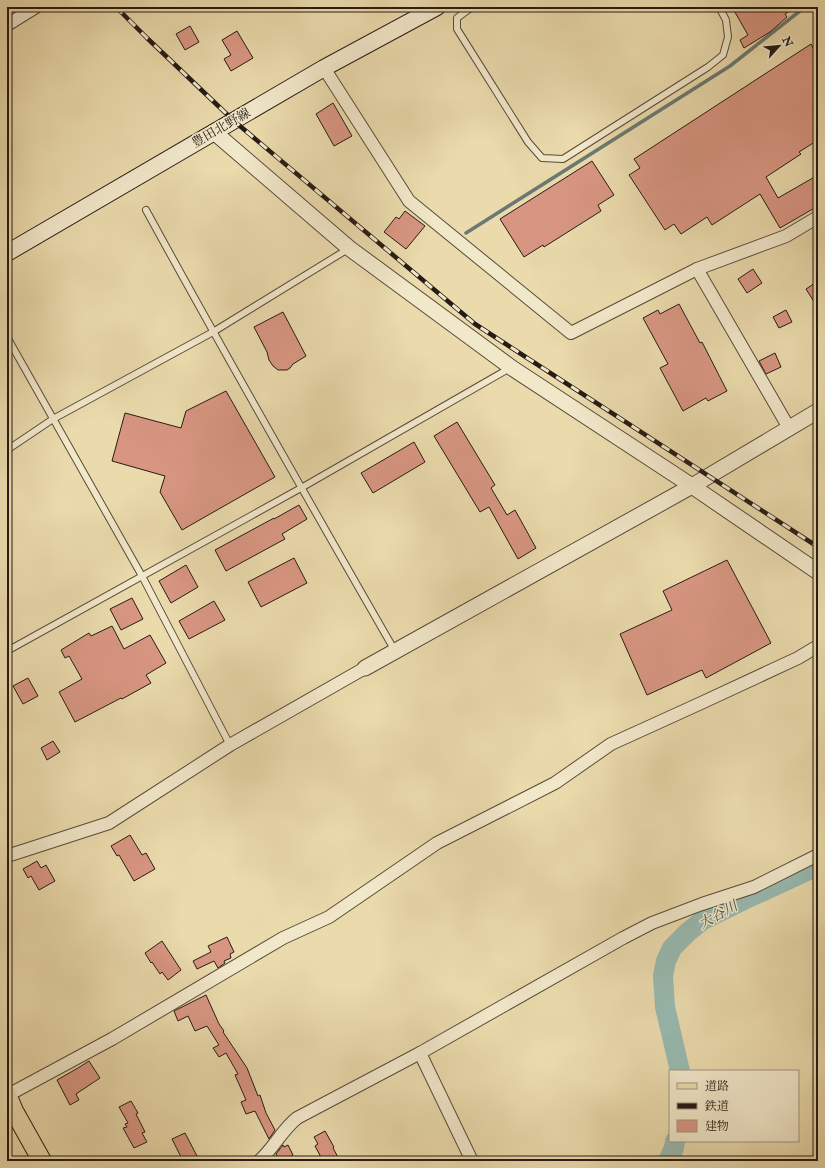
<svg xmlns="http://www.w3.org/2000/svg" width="825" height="1168" viewBox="0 0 825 1168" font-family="'IM FELL Double Pica','Noto Serif JP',serif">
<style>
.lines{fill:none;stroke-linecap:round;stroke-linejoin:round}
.stream{stroke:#6a7a72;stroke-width:3.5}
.river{stroke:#98bab0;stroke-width:20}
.building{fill:#d89682;stroke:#261b15}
.service-casing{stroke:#574b3b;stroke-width:8}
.minor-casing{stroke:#574b3b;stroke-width:14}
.tertiary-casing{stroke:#574b3b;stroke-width:17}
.secondary-casing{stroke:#261b15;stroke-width:18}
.primary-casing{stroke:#261b15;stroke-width:20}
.service{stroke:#f1e7c9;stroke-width:6}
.minor{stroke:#f1e7c9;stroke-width:12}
.tertiary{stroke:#f1e7c9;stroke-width:15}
.secondary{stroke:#f1e7c9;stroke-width:16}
.primary{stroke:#eadaac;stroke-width:18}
.rail-casing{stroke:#261b15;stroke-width:4.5}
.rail{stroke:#f1e7c9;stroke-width:3;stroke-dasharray:9;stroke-linecap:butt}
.labels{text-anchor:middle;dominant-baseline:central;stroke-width:3;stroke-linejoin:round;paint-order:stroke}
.street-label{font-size:13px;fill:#261b15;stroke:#f1e7c9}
.water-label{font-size:14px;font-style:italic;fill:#484b44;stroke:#f1e7c9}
</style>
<rect width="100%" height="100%" fill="#eadaac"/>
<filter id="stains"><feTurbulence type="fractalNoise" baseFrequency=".005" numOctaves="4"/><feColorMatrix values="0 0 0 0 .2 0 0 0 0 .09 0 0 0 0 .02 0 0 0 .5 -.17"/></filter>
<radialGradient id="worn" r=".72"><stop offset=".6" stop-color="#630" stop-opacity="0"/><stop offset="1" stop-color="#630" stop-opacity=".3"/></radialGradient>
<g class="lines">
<path class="stream" d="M466 233 730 66 805 7"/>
<g class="river">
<path d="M680 1071 665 1007 663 976 666 961 672 948 688 932 703 920 746 899 818 866"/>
<path d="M668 1161 674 1148 675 1141"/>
</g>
</g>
<g class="building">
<path d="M732 7H796L785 14 787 17 770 32 744 48 740 40 748 35Z"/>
<path d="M190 26 199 42 185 50 176 34Z"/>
<path d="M237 31 253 58 231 71 224 59 231 55 222 40Z"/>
<path d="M811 44 813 48 818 45V140L799 152 801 154 766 177 778 198 818 175V206L780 228 760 194 712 225 707 217 681 234 674 224 665 230 629 175 640 168 634 159Z"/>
<path d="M333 103 352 136 334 146 316 114Z"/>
<path d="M592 161 614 195 598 205 601 211 544 247 543 245 524 257 500 219Z"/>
<path d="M405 211 425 226 406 249 384 232 396 217 399 219Z"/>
<path d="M753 269 762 283 747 293 738 279Z"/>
<path d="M818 281V308L806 289Z"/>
<path d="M679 304 700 343 702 342 727 391 708 401 706 398 683 411 660 368 668 364 643 318 658 310 660 314Z"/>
<path d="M786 310 792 322 779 328 773 317Z"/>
<path d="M283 312 306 356 293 364 290 368 287 370H278L273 366 269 360 267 352 254 327Z"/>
<path d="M775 353 781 367 766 374 759 361Z"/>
<path d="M226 391 275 477 182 530 160 492 165 476 112 461 125 413 181 428 186 411Z"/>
<path d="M457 422 495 485 491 488 507 515 515 510 536 548 518 559 489 507 480 512 434 436Z"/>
<path d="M414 442 425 462 373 493 361 473Z"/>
<path d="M299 505 307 519 282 534 285 539 226 571 215 550 274 518V519Z"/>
<path d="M294 558 307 583 261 607 248 582Z"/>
<path d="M727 560 771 643 706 678 702 670 647 695 620 634 672 610 663 591Z"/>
<path d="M186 565 198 587 171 603 159 581Z"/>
<path d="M132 598 143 619 121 630 110 609Z"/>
<path d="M214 601 225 620 189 639 179 621Z"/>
<path d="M112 626 124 649 150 635 166 663 146 675 151 683 122 699 121 698 75 722 59 692 82 679 69 656 65 658 61 650 89 633 91 636Z"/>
<path d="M28 678 38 696 23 704 13 686Z"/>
<path d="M53 741 60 752 47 760 41 748Z"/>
<path d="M130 835 142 855 146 853 155 869 134 881 119 855 117 856 111 846Z"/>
<path d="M37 861 41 868 46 865 55 881 39 890 31 876 28 878 23 869Z"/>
<path d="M227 937 234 952 230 954 231 958 224 961 225 963 218 968 214 961 197 969 193 961 211 952 208 946Z"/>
<path d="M162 941 181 970 168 980 162 972 160 974 152 962 151 963 145 953Z"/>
<path d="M206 995 219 1024 224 1031 223 1032 247 1068 258 1096 260 1095 266 1113 275 1130 269 1139 255 1111 246 1114 241 1102 246 1100 235 1075 238 1074 226 1053 219 1057 213 1048 219 1045 207 1026 195 1031 188 1016 178 1021 174 1011Z"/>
<path d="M89 1061 100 1078 76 1094 79 1100 70 1105 57 1080 78 1068Z"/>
<path d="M131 1101 138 1113 136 1114 145 1132 142 1133 147 1142 134 1148 123 1128 127 1127 125 1124 128 1123 119 1107Z"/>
<path d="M325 1131 334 1147 333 1148 340 1161H323L315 1146 318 1144 314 1137Z"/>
<path d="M185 1133 197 1156 188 1161H183L172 1139Z"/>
<path d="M283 1145 284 1147 288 1145 293 1155 283 1161H279L276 1154Z"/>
</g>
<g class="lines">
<g class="service-casing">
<g id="service">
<path d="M472 7 457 18V29L528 142 542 158 563 159 708 67 723 55 728 37 726 20 719 7"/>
<path d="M146 210C227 358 311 505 395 651"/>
<path d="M7 337 142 576 230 745"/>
<path d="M7 450 53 419 213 332 348 249"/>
<path d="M7 651 301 488 510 368"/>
</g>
</g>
<g class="minor-casing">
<g id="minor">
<path d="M7 25 36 7"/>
<path d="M324 68 409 201 571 333 697 269 786 236 818 217"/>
<path d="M697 269 789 428"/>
<path d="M7 856 109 823 230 745 365 668"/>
<path d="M420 1053 472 1161"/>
<path d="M8 1095 112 1039 283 938 329 917 437 843 555 783 611 744 699 704 798 658 818 646"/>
<path d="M259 1161C274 1148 281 1131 297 1118L420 1053 623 938 652 923 702 904 754 887 818 855"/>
</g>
</g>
<g class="tertiary-casing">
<g id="tertiary">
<path d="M214 132 349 248 512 368 692 486 818 572"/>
<path d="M365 668 692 486 818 411"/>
</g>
</g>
<g class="secondary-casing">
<path id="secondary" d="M7 253 324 68 437 7"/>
</g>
<g class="primary-casing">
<path id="primary" d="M7 1094 14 1111 42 1161"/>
</g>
<use href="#service" class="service"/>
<use href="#minor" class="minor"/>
<use href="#tertiary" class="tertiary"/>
<use href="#secondary" class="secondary"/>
<use href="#primary" class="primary"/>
<g class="rail-casing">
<path id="rail" d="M116 7 147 38 234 121 475 324 818 547"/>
</g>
<use href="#rail" class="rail"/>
</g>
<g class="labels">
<g class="street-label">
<text transform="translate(221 128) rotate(-30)">豊田北野線</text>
</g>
<g class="water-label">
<text transform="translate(718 915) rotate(-29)">大谷川</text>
</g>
</g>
<rect width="825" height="1168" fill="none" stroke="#eadaac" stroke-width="24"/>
<rect x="8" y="8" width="809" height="1152" fill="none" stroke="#261b15" stroke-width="2"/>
<rect x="12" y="12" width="801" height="1144" fill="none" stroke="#261b15"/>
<rect x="669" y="1070" width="130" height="72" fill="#f1e7c9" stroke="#a09581"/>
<rect x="677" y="1083" width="20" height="6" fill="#eadaac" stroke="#a09581"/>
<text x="705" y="1090" font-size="12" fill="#261b15">道路</text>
<rect x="677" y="1103" width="20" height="6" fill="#261b15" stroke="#a09581"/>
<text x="705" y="1110" font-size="12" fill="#261b15">鉄道</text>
<rect x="677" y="1120" width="20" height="12" fill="#d89682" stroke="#a09581"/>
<text x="705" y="1130" font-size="12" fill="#261b15">建物</text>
<g transform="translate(779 46) rotate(63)" stroke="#f1e7c9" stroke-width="3" paint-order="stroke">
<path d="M0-3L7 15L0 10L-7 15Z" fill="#261b15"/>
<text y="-6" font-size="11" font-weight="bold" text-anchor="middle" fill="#261b15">N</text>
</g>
<rect width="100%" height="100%" filter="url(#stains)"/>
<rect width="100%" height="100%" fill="url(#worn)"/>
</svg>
